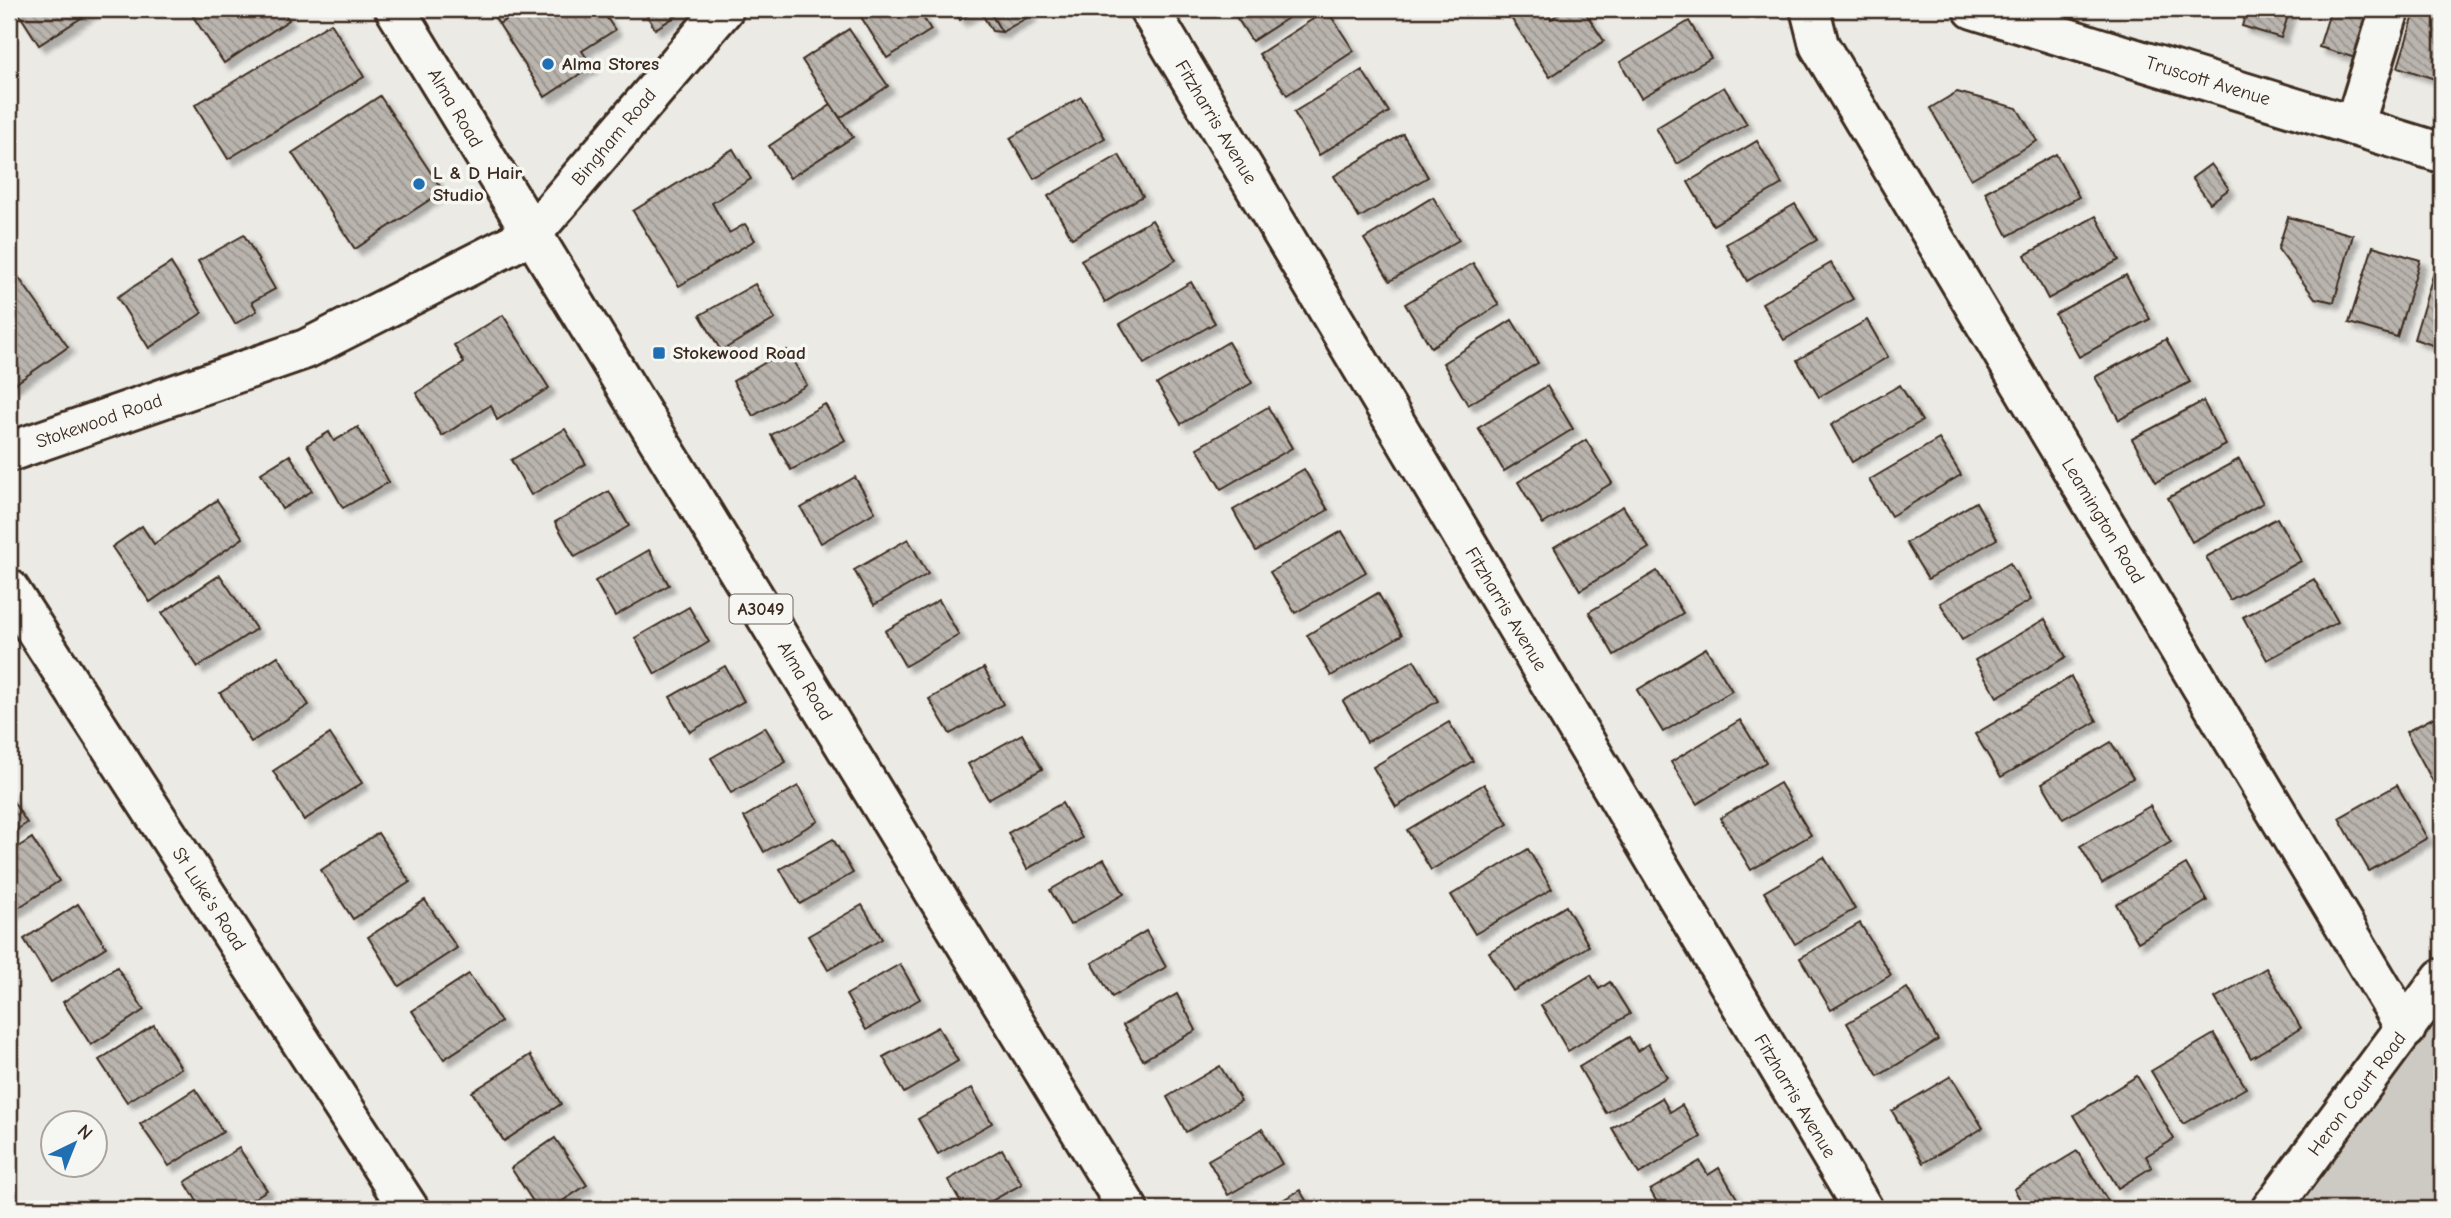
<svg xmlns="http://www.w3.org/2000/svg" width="2451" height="1218" viewBox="0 0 2451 1218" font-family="'Comic Neue',sans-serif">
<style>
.park{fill:#cdcac4;stroke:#847a71;stroke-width:2}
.building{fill:url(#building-back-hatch);stroke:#3b2a1e;stroke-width:2;filter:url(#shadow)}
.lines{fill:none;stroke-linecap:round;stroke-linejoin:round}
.minor-casing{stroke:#3b2a1e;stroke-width:44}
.major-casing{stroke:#3b2a1e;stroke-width:44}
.minor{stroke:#f6f6f2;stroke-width:38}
.major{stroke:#f6f6f2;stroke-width:38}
.poi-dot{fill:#1f6fb2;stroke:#f6f6f2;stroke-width:2.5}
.labels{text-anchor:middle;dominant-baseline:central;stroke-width:7;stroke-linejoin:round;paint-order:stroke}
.shield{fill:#f6f6f2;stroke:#73675e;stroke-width:2}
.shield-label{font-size:18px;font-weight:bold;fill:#3b2a1e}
.poi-label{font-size:19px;font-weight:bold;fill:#3b2a1e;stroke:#f6f6f2;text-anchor:start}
.street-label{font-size:19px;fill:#3b2a1e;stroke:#f6f6f2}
</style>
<defs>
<pattern id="building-back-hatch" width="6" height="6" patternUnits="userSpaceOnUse" patternTransform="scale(1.75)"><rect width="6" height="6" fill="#bab4ae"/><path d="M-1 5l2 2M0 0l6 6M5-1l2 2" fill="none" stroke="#98938d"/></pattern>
<filter id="shadow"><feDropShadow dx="6" dy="6" stdDeviation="2" flood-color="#0004"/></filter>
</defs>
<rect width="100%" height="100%" fill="#ebeae5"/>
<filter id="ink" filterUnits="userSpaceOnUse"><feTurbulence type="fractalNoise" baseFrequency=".0143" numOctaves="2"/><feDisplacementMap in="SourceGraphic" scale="14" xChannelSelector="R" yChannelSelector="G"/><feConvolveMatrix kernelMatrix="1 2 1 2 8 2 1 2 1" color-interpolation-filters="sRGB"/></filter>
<g filter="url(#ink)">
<path class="park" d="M2442 978V1209H2271Z"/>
<g class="building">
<path d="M16 9H95L39 45Z"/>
<path d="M188 9H281L289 20 224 63Z"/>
<path d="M489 9H524L499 24Z"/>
<path d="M524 9H601L615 30 582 51 592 66 545 97 499 24Z"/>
<path d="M643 9H685L686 10 655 29Z"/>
<path d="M856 9H918L931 30 887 58Z"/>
<path d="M954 9H978L960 20Z"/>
<path d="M979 9H988L1002 32 992 31Z"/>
<path d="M988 9H1026L1030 16 1002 32Z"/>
<path d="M1231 9H1302L1252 41Z"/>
<path d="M1524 9H1545L1551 19 1566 9H1583L1604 41 1550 77 1511 18Z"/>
<path d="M2247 9H2290L2281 38 2242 26Z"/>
<path d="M2331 9H2375L2359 59 2319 47Z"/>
<path d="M2416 9 2442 15V65L2438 80 2398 67Z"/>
<path d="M1327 10 1354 51 1287 95 1259 54Z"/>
<path d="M1689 21 1711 58 1641 98 1620 62Z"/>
<path d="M331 23 364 77 228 159 195 105Z"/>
<path d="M849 29 888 86 840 118 802 60Z"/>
<path d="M1362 70 1389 112 1319 155 1294 112Z"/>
<path d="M1724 87 1747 124 1677 164 1656 128Z"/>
<path d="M1957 92 2017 108 2037 141 1971 179 1930 108Z"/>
<path d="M380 96 443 191 355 249 292 153Z"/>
<path d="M1081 97 1105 138 1034 179 1010 138Z"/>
<path d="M831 105 853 137 790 178 769 146Z"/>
<path d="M1403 134 1428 177 1359 218 1334 176Z"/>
<path d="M1757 141 1782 184 1713 225 1688 182Z"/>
<path d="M733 149 751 179 712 203 729 233 745 224 755 240 679 286 633 211Z"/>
<path d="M2056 154 2079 197 2008 236 1985 192Z"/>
<path d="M1119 155 1143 196 1072 238 1048 196Z"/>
<path d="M2211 164 2229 189 2210 203 2192 178Z"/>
<path d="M1433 197 1459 240 1390 281 1364 239Z"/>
<path d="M1795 204 1817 240 1747 281 1726 244Z"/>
<path d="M2096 216 2119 260 2048 299 2025 255Z"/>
<path d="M2288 217 2353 235 2334 302 2315 298 2278 249Z"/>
<path d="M1152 220 1176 260 1105 302 1081 260Z"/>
<path d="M244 235 275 289 252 302 257 311 235 324 198 261Z"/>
<path d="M2373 246 2420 260 2397 337 2349 323Z"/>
<path d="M2437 262 2442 264V348L2414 339Z"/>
<path d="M171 263 202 313 149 348 117 297Z"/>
<path d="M1473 263 1499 305 1431 347 1405 304Z"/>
<path d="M1831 263 1853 299 1784 340 1762 303Z"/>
<path d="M17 275 68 347 9 388V282Z"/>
<path d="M2126 275 2150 319 2079 357 2055 314Z"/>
<path d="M1191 282 1215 323 1144 364 1120 324Z"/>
<path d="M755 284 775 319 721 351 700 315Z"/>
<path d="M503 315 549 388 497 420 491 405 442 436 416 393 464 363 454 345Z"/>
<path d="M1512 320 1538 363 1468 405 1443 363Z"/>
<path d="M1867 320 1888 357 1819 397 1797 360Z"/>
<path d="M2166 339 2190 382 2119 420 2095 377Z"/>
<path d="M1228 342 1252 383 1181 424 1157 384Z"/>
<path d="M787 350 807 385 753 416 733 381Z"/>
<path d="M1900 385 1922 421 1852 462 1831 425Z"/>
<path d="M1547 386 1573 429 1504 471 1478 428Z"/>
<path d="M2203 401 2226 445 2156 482 2132 439Z"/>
<path d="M825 404 845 440 791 470 771 435Z"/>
<path d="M1268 407 1292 448 1221 489 1197 448Z"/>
<path d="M358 427 389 482 343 508 307 445 329 432 334 441Z"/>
<path d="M565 429 586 464 531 495 511 460Z"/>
<path d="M1939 439 1961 475 1891 516 1869 480Z"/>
<path d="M1586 440 1612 483 1543 524 1518 482Z"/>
<path d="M290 455 312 491 282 509 261 473Z"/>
<path d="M2239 459 2263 503 2192 542 2168 498Z"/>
<path d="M1304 469 1328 510 1256 551 1233 510Z"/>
<path d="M855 477 875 512 821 543 801 508Z"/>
<path d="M609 491 629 526 575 557 555 522Z"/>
<path d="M217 500 243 538 150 602 112 547 142 526 154 544Z"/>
<path d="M1976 502 1997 539 1928 579 1906 543Z"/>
<path d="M1623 506 1649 548 1580 590 1554 547Z"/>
<path d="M2277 518 2301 561 2230 600 2206 557Z"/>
<path d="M1342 531 1366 572 1295 613 1270 572Z"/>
<path d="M908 539 928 574 874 605 854 570Z"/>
<path d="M649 550 669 585 615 616 595 581Z"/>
<path d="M2010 563 2031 600 1962 640 1940 603Z"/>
<path d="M1657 571 1683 613 1614 655 1589 612Z"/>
<path d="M220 575 256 629 198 667 162 613Z"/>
<path d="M2314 579 2338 622 2267 660 2243 617Z"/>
<path d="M1378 593 1402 635 1331 676 1307 635Z"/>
<path d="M939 600 959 635 905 666 885 631Z"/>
<path d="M689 607 709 642 655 674 635 638Z"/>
<path d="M2045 619 2066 657 1997 697 1975 660Z"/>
<path d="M1706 648 1732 691 1663 732 1637 690Z"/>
<path d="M278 656 309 705 251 742 220 693Z"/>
<path d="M1414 660 1438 701 1367 742 1343 701Z"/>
<path d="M725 666 744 701 690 732 670 697Z"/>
<path d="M984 668 1003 704 950 734 929 699Z"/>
<path d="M2071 677 2097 721 2001 777 1975 734Z"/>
<path d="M2442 713V798L2406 732Z"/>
<path d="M1740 720 1766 762 1697 804 1671 762Z"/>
<path d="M1449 722 1473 761 1396 807 1373 767Z"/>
<path d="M765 727 786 762 731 793 711 758Z"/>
<path d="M330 734 362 783 304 820 273 771Z"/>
<path d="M1022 734 1042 769 988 799 968 764Z"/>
<path d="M2111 742 2133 778 2063 819 2042 783Z"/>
<path d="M1780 783 1811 835 1751 870 1720 818Z"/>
<path d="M1484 784 1508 824 1431 870 1407 830Z"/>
<path d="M2397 785 2427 838 2369 871 2339 818Z"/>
<path d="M798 786 818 821 764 852 744 817Z"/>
<path d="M9 795 27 823 9 835Z"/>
<path d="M1062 803 1082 838 1027 869 1008 833Z"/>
<path d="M2150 806 2171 842 2102 883 2080 846Z"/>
<path d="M378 833 410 882 353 919 321 870Z"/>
<path d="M32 838 59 881 9 914V853Z"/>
<path d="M833 839 853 873 800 904 780 869Z"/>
<path d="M1528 849 1552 889 1475 934 1451 895Z"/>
<path d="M1824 857 1855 909 1795 944 1764 892Z"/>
<path d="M1104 859 1124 894 1070 925 1050 890Z"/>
<path d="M2186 864 2207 901 2138 942 2116 904Z"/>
<path d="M425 900 457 948 399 986 368 937Z"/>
<path d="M78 904 106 947 51 982 24 939Z"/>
<path d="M862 905 882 939 828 970 808 936Z"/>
<path d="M1566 906 1589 946 1513 991 1489 952Z"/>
<path d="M1860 923 1891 975 1831 1010 1800 958Z"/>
<path d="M1146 931 1166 967 1112 997 1092 963Z"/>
<path d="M900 964 920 999 866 1030 846 995Z"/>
<path d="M117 967 144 1010 91 1045 63 1002Z"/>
<path d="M2266 968 2301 1028 2251 1058 2215 998Z"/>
<path d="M469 974 501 1022 444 1059 412 1011Z"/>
<path d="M1591 975 1599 989 1610 982 1630 1014 1568 1051 1541 1005Z"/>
<path d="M1907 988 1938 1040 1878 1076 1847 1023Z"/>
<path d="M1177 994 1196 1030 1143 1060 1123 1025Z"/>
<path d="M154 1025 181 1068 127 1102 99 1060Z"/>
<path d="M938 1027 958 1061 904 1093 883 1057Z"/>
<path d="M2214 1034 2246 1088 2183 1124 2151 1071Z"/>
<path d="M1629 1037 1637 1051 1648 1044 1667 1077 1606 1113 1579 1067Z"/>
<path d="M530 1055 561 1104 504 1141 472 1092Z"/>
<path d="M1220 1066 1241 1101 1186 1132 1167 1097Z"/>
<path d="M1951 1076 1983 1128 1923 1163 1892 1111Z"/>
<path d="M2137 1076 2174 1139 2146 1156 2152 1167 2118 1188 2074 1115Z"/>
<path d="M972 1088 992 1123 938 1154 918 1119Z"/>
<path d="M195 1089 223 1132 169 1166 140 1124Z"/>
<path d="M1662 1098 1670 1112 1682 1105 1701 1137 1639 1174 1612 1128Z"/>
<path d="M1262 1129 1282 1164 1228 1195 1208 1160Z"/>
<path d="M555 1138 587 1185 550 1209H538L511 1168Z"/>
<path d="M239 1148 267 1190 237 1209H202L185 1182Z"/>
<path d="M1002 1149 1022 1184 977 1209H965L948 1180Z"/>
<path d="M2077 1151 2113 1209H2026L2014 1189Z"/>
<path d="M1700 1161 1708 1175 1719 1168 1738 1200 1723 1209H1661L1650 1190Z"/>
<path d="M1300 1190 1311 1209H1267Z"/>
</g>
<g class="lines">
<g class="minor-casing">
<g id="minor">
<path d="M1149 9 1863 1209"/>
<path d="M1810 9 1819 45 2406 1029"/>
<path d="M1973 9 2442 153"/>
<path d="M2354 126 2390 9"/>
<path d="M9 452 306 349 532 234 724 9"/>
<path d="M9 589 409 1209"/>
<path d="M2271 1209 2442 978"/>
</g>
</g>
<g class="major-casing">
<path id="major" d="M395 9 1128 1209"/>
</g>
<use href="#minor" class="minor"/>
<use href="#major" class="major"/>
</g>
</g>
<g class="poi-dot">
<circle cx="548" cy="64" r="7"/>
<circle cx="419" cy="184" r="7"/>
<rect x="652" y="346" width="14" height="14" rx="3.5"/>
</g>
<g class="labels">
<rect class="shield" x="729.5" y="594.5" width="63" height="29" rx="5"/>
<g class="shield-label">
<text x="761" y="609">A3049</text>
</g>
<g class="poi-label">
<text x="562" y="64">Alma Stores</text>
<text x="433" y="173">L &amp; D Hair<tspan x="433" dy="22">Studio</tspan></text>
<text x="673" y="353">Stokewood Road</text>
</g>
<g class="street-label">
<text transform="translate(2208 81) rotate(17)">Truscott Avenue</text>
<text transform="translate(455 108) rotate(59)">Alma Road</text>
<text transform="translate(1216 122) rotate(59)">Fitzharris Avenue</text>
<text transform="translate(614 137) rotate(-50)">Bingham Road</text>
<text transform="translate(99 421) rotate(-19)">Stokewood Road</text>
<text transform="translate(2103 521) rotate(59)">Leamington Road</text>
<text transform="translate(1506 609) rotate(59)">Fitzharris Avenue</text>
<text transform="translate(805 681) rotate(59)">Alma Road</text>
<text transform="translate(209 899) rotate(57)">St Luke's Road</text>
<text transform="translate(2357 1094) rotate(-53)">Heron Court Road</text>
<text transform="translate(1795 1096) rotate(59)">Fitzharris Avenue</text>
</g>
</g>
<rect width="2451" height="1218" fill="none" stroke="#f6f6f2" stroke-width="35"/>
<rect x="18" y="18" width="2416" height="1183" fill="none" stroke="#3b2a1e" stroke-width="2.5" filter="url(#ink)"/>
<g transform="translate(74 1144) rotate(43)"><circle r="33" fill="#f6f6f2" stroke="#aba49d" stroke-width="2"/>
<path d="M0-5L12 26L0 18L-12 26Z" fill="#1f6fb2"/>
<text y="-10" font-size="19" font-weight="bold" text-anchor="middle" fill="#3b2a1e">N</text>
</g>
</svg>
